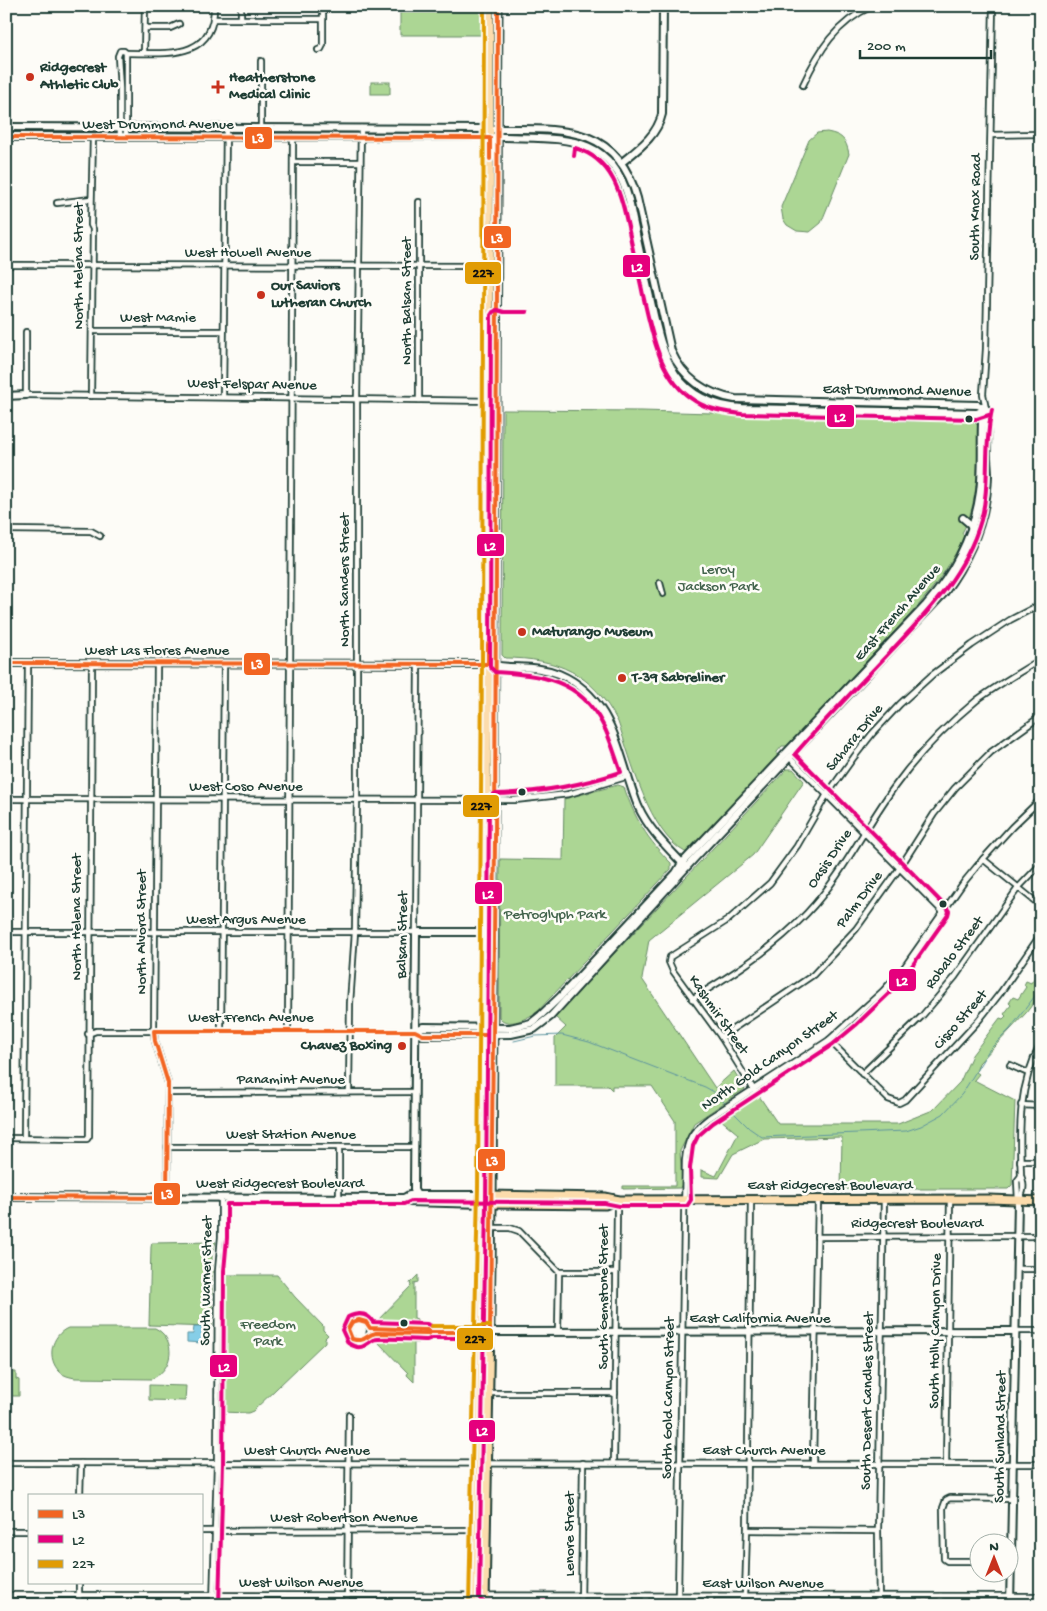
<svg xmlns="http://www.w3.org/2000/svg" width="1047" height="1611" viewBox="0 0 1047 1611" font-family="'Gochi Hand',sans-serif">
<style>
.green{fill:#acd694;stroke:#668a64}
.water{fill:#86cee7;stroke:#5d949f}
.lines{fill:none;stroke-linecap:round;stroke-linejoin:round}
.stream{stroke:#5d949f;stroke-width:1}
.street-casing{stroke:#1f3d34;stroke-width:8}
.secondary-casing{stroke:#1f3d34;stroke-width:10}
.primary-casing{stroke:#1f3d34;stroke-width:11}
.street{stroke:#fdfcf7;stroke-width:4.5}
.secondary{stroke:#fdfcf7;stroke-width:6}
.primary{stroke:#fcdcac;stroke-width:7}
.bus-1-casing{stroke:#fdfcf7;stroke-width:8}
.bus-2-casing{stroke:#fdfcf7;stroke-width:8}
.bus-3-casing{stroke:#fdfcf7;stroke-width:8}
.bus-1{stroke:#f26522;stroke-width:4}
.bus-2{stroke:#e5007d;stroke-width:4}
.bus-3{stroke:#e19c05;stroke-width:4}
.poi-dot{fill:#c8321e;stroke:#fdfcf7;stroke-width:2}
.bus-dot{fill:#1f3d34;stroke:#fdfcf7;stroke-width:2}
.labels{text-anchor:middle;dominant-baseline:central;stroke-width:5;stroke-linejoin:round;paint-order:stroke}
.poi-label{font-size:15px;font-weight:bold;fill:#1f3d34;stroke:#fdfcf7;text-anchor:start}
.street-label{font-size:15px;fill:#1f3d34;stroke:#fdfcf7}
.park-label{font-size:15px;fill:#42634c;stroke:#fdfcf7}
.line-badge{stroke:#fdfcf7;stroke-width:2}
.badge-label{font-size:14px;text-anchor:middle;font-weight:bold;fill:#fff}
.pale-badge-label{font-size:14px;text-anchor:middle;font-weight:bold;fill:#111}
</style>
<rect width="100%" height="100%" fill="#fdfcf7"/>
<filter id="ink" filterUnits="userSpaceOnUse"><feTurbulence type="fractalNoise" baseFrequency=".02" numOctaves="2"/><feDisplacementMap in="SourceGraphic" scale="10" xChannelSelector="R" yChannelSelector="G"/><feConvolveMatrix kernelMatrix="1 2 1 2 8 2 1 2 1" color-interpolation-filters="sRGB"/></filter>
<g filter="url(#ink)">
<g class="green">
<path d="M400 6H484L485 35H400Z"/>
<rect x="371" y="82" width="19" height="12"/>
<path d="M827 132C842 135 846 139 849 154L821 223 810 232 797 231 787 225 783 219 781 207 809 140 817 133Z"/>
<path d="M503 410 642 411 850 417 904 421H974L978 426C977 462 980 501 962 533L964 536C943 584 906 619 871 656 844 685 816 716 788 746H782L777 752V756L688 852H685C649 833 631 759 618 722 593 673 557 658 505 658L502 655Z"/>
<path d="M787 769H793L804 781 753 855 649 940 642 979 715 1088 734 1071 745 1089 694 1123 680 1151 682 1184 680 1188 623 1189V1186H675V1121L652 1086H612V1090L608 1086H555V1038L566 1027 555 1017Z"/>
<path d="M618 785 624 787C635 819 647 839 671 863V869L538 1011C528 1018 508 1029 499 1017L500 859 563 860 564 799Z"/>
<path d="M1039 971 1041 973V993L1026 1013 979 1063 976 1072 979 1074 974 1080 1015 1101 1012 1185 1008 1189H841L842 1137 764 1139 733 1154 719 1178 701 1177V1170L716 1176 738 1134 720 1119H717L757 1093 778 1124H898L933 1110 960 1082 972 1055 1000 1018 1003 1019 1006 1016 1004 1014 1011 1005 1009 1003 1013 997 1018 999 1026 987 1024 985 1026 981 1031 983Z"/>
<path d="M216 1242 212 1251V1327L149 1325 151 1247 152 1243Z"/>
<path d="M224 1275H277L295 1297 323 1326V1330L328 1335 325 1338V1342L253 1411 248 1413 221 1412Z"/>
<path d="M418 1275V1282L414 1283V1318L417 1319 418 1324 375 1323 411 1286 410 1283Z"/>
<path d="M68 1328H155C177 1339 174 1370 151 1379L75 1378C70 1377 64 1376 60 1372 46 1359 51 1335 68 1328Z"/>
<path d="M377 1338 418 1340V1343H414V1382L407 1375 408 1373 376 1340Z"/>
<path d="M6 1372H16V1379L19 1380V1396H6Z"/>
<path d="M149 1385 186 1386 185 1401 149 1400Z"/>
</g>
<path class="water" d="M194 1327H202V1343L187 1342V1334H193Z"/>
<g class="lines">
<g class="stream">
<path d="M514 1041 535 1036 562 1035 589 1042 705 1087 714 1092 726 1104"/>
<path d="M729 1108 749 1128 762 1137 906 1131 921 1126 943 1114 962 1094 989 1050 1010 1029 1041 988"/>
</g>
<g class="street-casing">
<g id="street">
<path d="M213 19H323"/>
<path d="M241 19V6"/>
<path d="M145 28H170L179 24"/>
<path d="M318 50 321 49 323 45V6"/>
<path d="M126 53C164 53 215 61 214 6"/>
<path d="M144 53 145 6"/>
<path d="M261 61V128"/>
<path d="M803 85C819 50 836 23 872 6"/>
<path d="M991 135 1041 134"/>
<path d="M120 137V89L118 56 120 51H124L126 53V137"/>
<path d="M293 162H360"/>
<path d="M57 203 91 199"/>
<path d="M6 265 489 266"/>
<path d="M92 331H223"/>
<path d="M26 332V395L496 401"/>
<path d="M91 396 93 229 91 225 93 137"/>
<path d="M223 397 226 128"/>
<path d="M419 400V202"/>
<path d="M986 409 983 394 986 349 993 6"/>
<path d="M6 530 91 531 100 536"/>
<path d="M660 583 663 594"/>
<path d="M157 664 154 1031 155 1041 168 1083 167 1198"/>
<path d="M789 757 943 912"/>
<path d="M6 799 515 800 569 794 629 776"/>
<path d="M983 859 1041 906"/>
<path d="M6 932H416L418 664"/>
<path d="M692 999C733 974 774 948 807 913 844 874 866 824 898 782 920 752 948 724 977 700 997 685 1019 673 1041 659"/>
<path d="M221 1030 224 664"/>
<path d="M288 1030 293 138"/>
<path d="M88 1034 96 1031H415"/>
<path d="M721 1037 813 975 856 929 899 869 934 814 955 788 991 752 1041 716"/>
<path d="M829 1040 888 1099 899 1103 905 1100 979 1020 1001 992 1041 934"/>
<path d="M1010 1065 1028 1073"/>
<path d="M862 1074 922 1016 955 977 1018 888 1041 864"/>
<path d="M754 1090 721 1037 673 971 669 962 670 957 728 920 770 883 797 846 826 796 854 757 872 734 900 704 932 675 972 645 1010 620 1041 604"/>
<path d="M349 1092 350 1003 355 932 357 800V398L361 128"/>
<path d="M168 1093 414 1092"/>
<path d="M1021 1105 1040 1106"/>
<path d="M6 1138 82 1139H87L89 1136 92 664"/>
<path d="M24 1138 28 664"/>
<path d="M167 1147H414"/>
<path d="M1020 1161H1041"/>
<path d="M339 1198V1147"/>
<path d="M1018 1200 1017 1181 1021 1176"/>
<path d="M1018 1201C1024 1193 1025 1185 1021 1176 1019 1127 1018 1087 1041 1043"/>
<path d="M491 1228H510L519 1231 559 1272 558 1331"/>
<path d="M817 1237 1041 1236"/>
<path d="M1017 1269H1041"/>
<path d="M559 1272H615"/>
<circle cx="359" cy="1330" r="11"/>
<path d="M370 1328 427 1330 431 1332"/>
<path d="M1016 1331H1041"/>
<path d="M370 1334H427L431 1332H480"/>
<path d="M487 1393H615"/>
<path d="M6 1463 1041 1464"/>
<path d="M614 1463 617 1210 619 1200"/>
<path d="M813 1463 818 1200"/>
<path d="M946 1463 950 1199"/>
<path d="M80 1495 81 1463"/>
<path d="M747 1530 878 1531"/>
<path d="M6 1531H29"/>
<path d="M201 1531 486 1530"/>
<path d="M980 1561H947L944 1559 943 1508 946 1500 950 1498 1012 1499"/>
<path d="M6 1595 1041 1596"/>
<path d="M678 1596 685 1161C687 1139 692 1131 709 1118L829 1040 883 991 903 969 964 882 983 859 1012 827 1041 799"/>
<path d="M711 1596V1605"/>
<path d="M745 1596 747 1530 751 1200"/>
<path d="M79 1605V1582"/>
<path d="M213 1605 217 1463 218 1271 221 1237V1198"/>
<path d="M347 1605 349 1415"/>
<path d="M581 1605 583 1463"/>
<path d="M646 1605V1596"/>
<path d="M879 1605 878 1531 884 1199"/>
<path d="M941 1605V1596"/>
</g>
</g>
<g class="secondary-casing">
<g id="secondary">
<path d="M6 127 490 129C554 130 616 120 637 198L671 351C683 378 706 394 735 399L978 405 986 409"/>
<path d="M6 137H506C563 139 611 133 629 200 635 231 642 262 649 293 662 351 669 403 742 408L977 413 986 409"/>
<path d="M621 163C638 149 657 136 662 114L663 6"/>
<path d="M6 396 26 395"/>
<path d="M963 518 970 524 972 528"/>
<path d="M6 663 488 664C512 670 535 664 559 674 615 698 618 756 638 806 649 830 667 847 684 865"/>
<path d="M415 1031 423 1035 511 1034 534 1029 551 1016 694 859 944 593C969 559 987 519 988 475 988 469 987 462 987 456 987 440 988 425 986 409"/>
<path d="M415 1031 423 1027 510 1028 531 1023 541 1015 561 996 676 873 682 863 926 605C954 573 974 535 980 492 983 470 981 446 982 423L985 412"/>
<path d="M417 1195 414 1190 416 932H485"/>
<path d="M6 1197 404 1198 409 1195H484"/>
<path d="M404 1198 409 1202 484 1204"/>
<path d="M480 1332 1016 1331"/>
<path d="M1010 1605 1018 1201"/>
</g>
</g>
<g class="primary-casing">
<g id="primary">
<path d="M489 1195 605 1197 619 1200 989 1199 1041 1201"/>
<path d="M489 1204 605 1205 618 1200"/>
<path d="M475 1605 484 1188 488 664 490 6"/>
<path d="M485 1605 492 1204 498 6"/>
</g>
</g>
<use href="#street" class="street"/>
<use href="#secondary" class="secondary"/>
<use href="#primary" class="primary"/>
<g class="bus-1-casing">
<g id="bus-1">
<path d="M6 137 490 138V159"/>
<path d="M6 663 488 664V644"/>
<path d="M6 1197 167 1198 168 1083 155 1041 154 1031H415L423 1035H485"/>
<path d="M359 1320 366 1322 370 1328 427 1330 431 1332 427 1334 376 1333C365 1335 366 1343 352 1339L348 1329 352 1322Z"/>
<path d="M431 1332H490L495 841 498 6"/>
</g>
</g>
<g class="bus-2-casing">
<g id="bus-2">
<path d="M574 156 575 148C616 160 622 200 630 236 634 256 639 275 643 295 652 333 659 379 695 401 709 410 726 412 742 414L977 419 989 415"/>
<path d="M527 312H504L497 310 493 312 491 315 490 667 495 672C541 675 580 679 603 725 611 740 615 756 621 772 579 786 538 793 494 794L489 799 486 1204 479 1597 481 1600 484 1602 575 1601V1605"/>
<path d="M432 1326 427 1324 373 1322C367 1312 357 1313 348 1317L342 1330 348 1343C361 1351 363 1346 373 1340 379 1337 418 1340 427 1340L432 1338H490"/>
<path d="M219 1605 223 1463 224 1271 227 1238V1204H404L411 1201 604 1203 619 1206H687L691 1200 690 1168 693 1146 698 1136 713 1123 832 1045 856 1025 900 983 948 915 949 911 947 908 795 754C826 718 859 685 891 651 928 612 966 573 981 520 991 484 983 447 992 410"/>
</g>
</g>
<g class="bus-3-casing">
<g id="bus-3">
<path d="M432 1326H490"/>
<path d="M469 1605 478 1188 482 664 484 6"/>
</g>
</g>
<use href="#bus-1" class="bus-1"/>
<use href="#bus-2" class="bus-2"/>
<use href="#bus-3" class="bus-3"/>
</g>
</g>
<g class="poi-dot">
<circle cx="30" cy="77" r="5"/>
<path d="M215.5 79.5h5v5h5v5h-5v5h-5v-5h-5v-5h5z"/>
<circle cx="261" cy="295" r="5"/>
<circle cx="522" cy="632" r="5"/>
<circle cx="622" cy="678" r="5"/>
<circle cx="402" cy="1046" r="5"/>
</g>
<g class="bus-dot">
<circle cx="969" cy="419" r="4.5"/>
<circle cx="522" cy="792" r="4.5"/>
<circle cx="943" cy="904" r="4.5"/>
<circle cx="404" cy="1323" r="4.5"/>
</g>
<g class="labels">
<g class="poi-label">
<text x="40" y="68">Ridgecrest<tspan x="40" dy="17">Athletic Club</tspan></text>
<text x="229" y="78">Heatherstone<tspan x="229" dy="17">Medical Clinic</tspan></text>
<text x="271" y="286">Our Saviors<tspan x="271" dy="17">Lutheran Church</tspan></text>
<text x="532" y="632">Maturango Museum</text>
<text x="632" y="678">T-39 Sabreliner</text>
<text x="392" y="1046" text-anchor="end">Chavez Boxing</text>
</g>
<g class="street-label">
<text x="158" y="125">West Drummond Avenue</text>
<text transform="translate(976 207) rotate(-89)">South Knox Road</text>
<text x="248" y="253">West Howell Avenue</text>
<text transform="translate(79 266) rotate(-90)">North Helena Street</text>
<text transform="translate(407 301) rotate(-90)">North Balsam Street</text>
<text x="158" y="318">West Mamie</text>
<text transform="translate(252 385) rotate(1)">West Felspar Avenue</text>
<text transform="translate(897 391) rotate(1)">East Drummond Avenue</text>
<text transform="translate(345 580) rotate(-90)">North Sanders Street</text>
<text transform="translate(898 613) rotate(-49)">East French Avenue</text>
<text x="157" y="651">West Las Flores Avenue</text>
<text transform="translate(855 738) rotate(-51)">Sahara Drive</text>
<text x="246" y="787">West Coso Avenue</text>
<text transform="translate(830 859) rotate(-56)">Oasis Drive</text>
<text transform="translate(860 900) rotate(-53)">Palm Drive</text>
<text transform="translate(77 917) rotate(-90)">North Helena Street</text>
<text x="246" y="920">West Argus Avenue</text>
<text transform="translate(142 932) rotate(-90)">North Alvord Street</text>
<text transform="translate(403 935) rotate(-89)">Balsam Street</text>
<text transform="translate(955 953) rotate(-53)">Robalo Street</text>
<text transform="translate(718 1015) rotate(55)">Kashmir Street</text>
<text x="251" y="1018">West French Avenue</text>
<text transform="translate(961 1020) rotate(-49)">Cisco Street</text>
<text transform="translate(770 1061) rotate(-35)">North Gold Canyon Street</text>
<text x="291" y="1080">Panamint Avenue</text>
<text x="291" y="1135">West Station Avenue</text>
<text x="280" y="1184">West Ridgecrest Boulevard</text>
<text x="830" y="1186">East Ridgecrest Boulevard</text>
<text x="917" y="1224">Ridgecrest Boulevard</text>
<text transform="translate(207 1281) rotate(-89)">South Warner Street</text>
<text transform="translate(604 1297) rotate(-90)">South Gemstone Street</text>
<text x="760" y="1319">East California Avenue</text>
<text transform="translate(936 1331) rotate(-89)">South Holly Canyon Drive</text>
<text transform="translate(669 1398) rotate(-89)">South Gold Canyon Street</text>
<text transform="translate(868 1401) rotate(-89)">South Desert Candles Street</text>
<text transform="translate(1001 1437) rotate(-89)">South Sunland Street</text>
<text x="307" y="1451">West Church Avenue</text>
<text x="764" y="1451">East Church Avenue</text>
<text x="344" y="1518">West Robertson Avenue</text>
<text transform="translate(570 1534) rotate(-90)">Lenore Street</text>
<text x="301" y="1583">West Wilson Avenue</text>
<text x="763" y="1584">East Wilson Avenue</text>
</g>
<g class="park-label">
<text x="718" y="570">Leroy<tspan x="718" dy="17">Jackson Park</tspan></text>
<text x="555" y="915">Petroglyph Park</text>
<text x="268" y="1325">Freedom<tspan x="268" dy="17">Park</tspan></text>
</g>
</g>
<g class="line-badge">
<rect x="244" y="126" width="29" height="24" rx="5" fill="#f26522"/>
<rect x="483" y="225" width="29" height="24" rx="5" fill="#f26522"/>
<rect x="622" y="254" width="29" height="24" rx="5" fill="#e5007d"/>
<rect x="464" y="261" width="38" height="24" rx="5" fill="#e19c05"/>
<rect x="826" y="404" width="29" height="24" rx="5" fill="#e5007d"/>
<rect x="476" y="533" width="29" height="24" rx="5" fill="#e5007d"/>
<rect x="243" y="652" width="28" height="24" rx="5" fill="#f26522"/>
<rect x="462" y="794" width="38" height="24" rx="5" fill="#e19c05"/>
<rect x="474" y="881" width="29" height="24" rx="5" fill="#e5007d"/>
<rect x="888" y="968" width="29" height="24" rx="5" fill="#e5007d"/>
<rect x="477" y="1148" width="29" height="24" rx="5" fill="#f26522"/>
<rect x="153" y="1182" width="28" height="24" rx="5" fill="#f26522"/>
<rect x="456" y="1327" width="38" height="24" rx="5" fill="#e19c05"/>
<rect x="209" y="1354" width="29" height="24" rx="5" fill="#e5007d"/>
<rect x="468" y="1419" width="28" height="24" rx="5" fill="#e5007d"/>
</g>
<g class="badge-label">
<text x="258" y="142">L3</text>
<text x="497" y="242">L3</text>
<text x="637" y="271">L2</text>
<text x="840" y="421">L2</text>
<text x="490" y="550">L2</text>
<text x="257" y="668">L3</text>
<text x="488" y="898">L2</text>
<text x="902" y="985">L2</text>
<text x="492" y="1165">L3</text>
<text x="167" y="1198">L3</text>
<text x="224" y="1371">L2</text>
<text x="482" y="1435">L2</text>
</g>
<g class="pale-badge-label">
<text x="483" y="277">227</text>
<text x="481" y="810">227</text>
<text x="475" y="1343">227</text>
</g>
<rect width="1047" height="1611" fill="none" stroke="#fdfcf7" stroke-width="25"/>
<rect x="12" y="12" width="1022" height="1586" fill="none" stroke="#1f3d34" stroke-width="2" filter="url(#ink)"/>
<rect x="28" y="1494" width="175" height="90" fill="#fdfcf7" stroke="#a4b0a9"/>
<rect x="38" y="1510" width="25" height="8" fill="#f26522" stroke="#a4b0a9"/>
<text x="72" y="1518" font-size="15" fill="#1f3d34">L3</text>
<rect x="38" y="1535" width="25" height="8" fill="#e5007d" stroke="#a4b0a9"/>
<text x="72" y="1544" font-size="15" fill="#1f3d34">L2</text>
<rect x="38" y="1560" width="25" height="8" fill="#e19c05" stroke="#a4b0a9"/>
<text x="72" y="1568" font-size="15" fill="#1f3d34">227</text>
<g transform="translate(994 1558)"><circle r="24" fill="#fdfcf7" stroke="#a4b0a9"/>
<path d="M0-4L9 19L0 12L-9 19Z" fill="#c8321e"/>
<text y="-8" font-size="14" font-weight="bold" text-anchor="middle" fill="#1f3d34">N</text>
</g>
<path d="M860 50v8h131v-8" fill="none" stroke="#1f3d34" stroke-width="2.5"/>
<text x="867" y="50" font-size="15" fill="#1f3d34" stroke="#fdfcf7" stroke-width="4" paint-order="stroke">200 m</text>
</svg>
